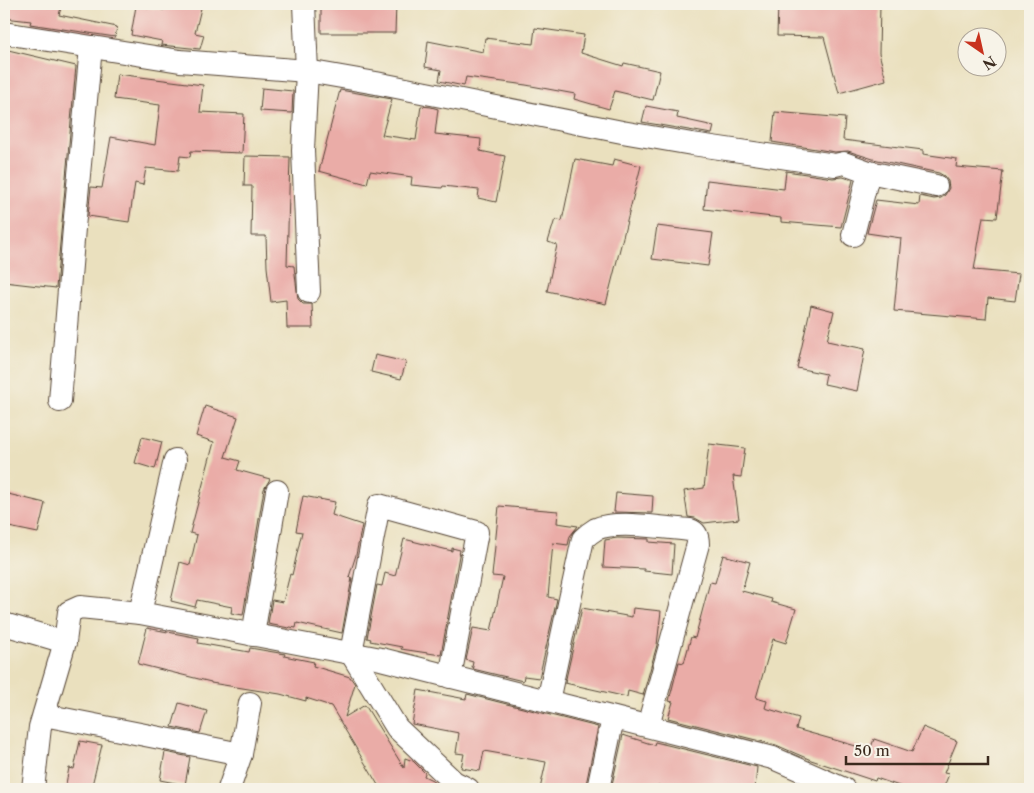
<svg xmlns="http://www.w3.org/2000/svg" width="1034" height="793" viewBox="0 0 1034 793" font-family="'Libre Caslon Text',serif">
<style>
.building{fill:#eaaca7}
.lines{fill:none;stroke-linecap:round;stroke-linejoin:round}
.minor-casing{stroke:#554536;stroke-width:24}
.minor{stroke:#fff;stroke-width:22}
</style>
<rect width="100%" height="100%" fill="#f7f3e8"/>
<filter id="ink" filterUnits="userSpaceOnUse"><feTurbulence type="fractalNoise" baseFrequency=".02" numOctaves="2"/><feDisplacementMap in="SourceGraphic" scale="10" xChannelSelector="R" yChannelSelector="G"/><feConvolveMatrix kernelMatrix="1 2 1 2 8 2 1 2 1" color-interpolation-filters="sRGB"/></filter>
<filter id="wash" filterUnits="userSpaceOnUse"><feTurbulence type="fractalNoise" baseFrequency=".0096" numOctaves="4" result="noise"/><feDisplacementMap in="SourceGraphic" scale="20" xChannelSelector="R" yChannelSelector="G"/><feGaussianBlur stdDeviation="1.12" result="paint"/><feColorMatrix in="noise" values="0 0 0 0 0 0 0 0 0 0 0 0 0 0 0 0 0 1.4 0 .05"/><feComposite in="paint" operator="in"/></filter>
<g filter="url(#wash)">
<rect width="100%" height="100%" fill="#eae0be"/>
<g id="blocks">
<g class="building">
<path d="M4 4H62L59 15 117 27 115 37 30 24 31 21 4 18Z"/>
<path d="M166 4H202L195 33 204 35 200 49 161 45 162 41 131 35 136 6 164 10Z"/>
<path d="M321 4H396L395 33H321Z"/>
<path d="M778 4H880L879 53 886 80 839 93 824 37 777 36Z"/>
<path d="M535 28 584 35 581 53 623 66 624 63 660 71 653 100 615 91 609 109 574 99 575 94 526 85 466 77 464 86 439 81 441 70 425 67 428 41 483 52 485 38 533 44Z"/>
<path d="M4 49 76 66 56 288 4 282Z"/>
<path d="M117 74 203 85 200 112 244 114 242 153 191 151 190 157 180 156 178 171 146 168 143 185 135 183 129 222 88 216 91 187 102 188 111 137 155 145 160 105 114 99Z"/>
<path d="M262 88 293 91 292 113 260 111Z"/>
<path d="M340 90 392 99 382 135 416 140 421 106 431 107 438 109 435 134 481 139 480 151 505 156 496 202 478 198 479 190 443 186 442 188 411 185 412 177 370 171 367 184 319 171Z"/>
<path d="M646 106 678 112 677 118 714 126 712 134 642 122Z"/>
<path d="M775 112 845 118 843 140 923 150V154L957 159 956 167 1003 171 997 218 983 217 974 270 1019 274 1015 301 988 298 986 319 894 311 901 238 867 233 876 200 919 205 920 196 934 199 941 198 945 195 949 188 948 181 944 176 939 173 873 159 848 151 835 152 772 142Z"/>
<path d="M245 156 290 157 287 265 294 266 298 299 303 304H312L313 328H287L286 300 271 302 267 267 266 236H251L252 186H244Z"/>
<path d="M575 159 612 166 614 159 641 166 606 304 547 291 557 245 548 242 555 219 562 221Z"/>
<path d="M786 171 833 178 843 177 853 180 841 227 781 222V218L704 209 707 180 784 189Z"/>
<path d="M657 226 713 233 708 266 652 259Z"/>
<path d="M811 305 834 311 827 341 865 349 857 391 824 384 826 374 797 368Z"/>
<path d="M375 355 406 362 401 379 371 372Z"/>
<path d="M205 406 238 417 225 457 240 461 237 470 270 479 264 489 243 615 231 613 232 607 197 600 195 607 171 601 180 562 190 565 197 535 190 533 214 442 196 436Z"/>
<path d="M142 437 162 442 155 469 135 463Z"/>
<path d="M709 444 745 448 741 477 733 476 739 519 704 523 695 518 688 517 684 491 704 488Z"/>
<path d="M4 493 45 503 38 533 4 526Z"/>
<path d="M616 493 653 496 652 513 614 512Z"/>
<path d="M303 496 335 502 332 515 362 525 356 555 349 577 352 578 342 633 297 623 296 628 290 627 289 628 268 624 272 600 283 602 290 574 292 575 302 532 296 531Z"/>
<path d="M499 506 558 511 557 523 578 526 570 536 568 545 553 543 548 597 557 599 539 678 524 676 523 681 473 669 474 667H472L473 662 466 660 473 628 491 631 503 577 492 576Z"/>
<path d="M617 538 649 539V542L674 544 672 574 644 571V569L603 567 605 540Z"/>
<path d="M404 539 452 551V548L460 550 441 655 401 649 402 647 370 641 371 639 367 638 377 585 382 586 385 573 395 576Z"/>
<path d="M723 555 750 562 742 591 772 599 771 602 796 609 786 643 773 639 756 698 767 701 765 708 799 718 796 729 870 750 874 739 912 752 923 727 957 741 944 773 949 774 943 789H908L876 778 875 781 811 760 776 745 668 718 673 702 669 701 679 662 684 663 691 637 695 638 710 582 715 583Z"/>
<path d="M582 608 632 617 633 608 661 611 657 645 643 695 628 691 627 697 565 683Z"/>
<path d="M147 628 199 638 198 643 249 652 250 648 285 654 284 656 314 662 313 666 350 677 355 684 345 717 365 705 404 768 405 758 413 761 425 773 424 776 432 780 443 789H388L378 785 331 706 306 698V701L280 694 211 683V682L138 664Z"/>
<path d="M418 690 466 699 467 694 598 727 585 789H540L546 762 484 751 480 771 461 768 464 754 456 753 459 733 412 724Z"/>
<path d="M179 703 207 711 200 733 172 727Z"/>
<path d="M623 735 654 745 655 742 757 767 755 789H672L658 785 657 789H611Z"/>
<path d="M80 741 102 745 91 789H65L69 768 74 769Z"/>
<path d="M165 752 190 757 185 785 160 780Z"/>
</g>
</g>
</g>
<g filter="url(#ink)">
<use href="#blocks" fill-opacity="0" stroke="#554536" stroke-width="1"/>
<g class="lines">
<g class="minor-casing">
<g id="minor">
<path d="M304 4 307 71 303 150 309 292"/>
<path d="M4 33 180 61 307 71 376 83 622 132 692 144 835 165 844 163 869 172 853 235"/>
<path d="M869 172 936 186"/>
<path d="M60 401 74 228 91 47"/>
<path d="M140 613 175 460"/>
<path d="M4 624 65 642"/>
<path d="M253 635 277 491"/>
<path d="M450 677 477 532 379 505 351 653 397 728 454 782 468 789"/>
<path d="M548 701 583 539C587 535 591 532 596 529 617 520 666 528 690 530 696 532 698 537 698 544L648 726"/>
<path d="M44 715 241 754"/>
<path d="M33 789 40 727 65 642 69 612 80 607 140 613 381 659 773 758 844 789"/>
<path d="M229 789 241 754 250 703"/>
<path d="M598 789 613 718"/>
</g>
</g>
<use href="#minor" class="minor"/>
</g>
</g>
<rect width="1034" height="793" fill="none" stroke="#f7f3e8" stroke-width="20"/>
<g transform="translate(982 52) rotate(146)"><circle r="24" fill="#f7f3e8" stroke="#aca397"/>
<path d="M0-4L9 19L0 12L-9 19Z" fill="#c8321e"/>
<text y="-8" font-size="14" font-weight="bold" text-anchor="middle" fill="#3b2a1e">N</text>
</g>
<path d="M846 756v8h142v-8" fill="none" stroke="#3b2a1e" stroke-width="2.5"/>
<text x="854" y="756" font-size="15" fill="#3b2a1e" stroke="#f7f3e8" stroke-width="4" paint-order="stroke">50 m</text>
</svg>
